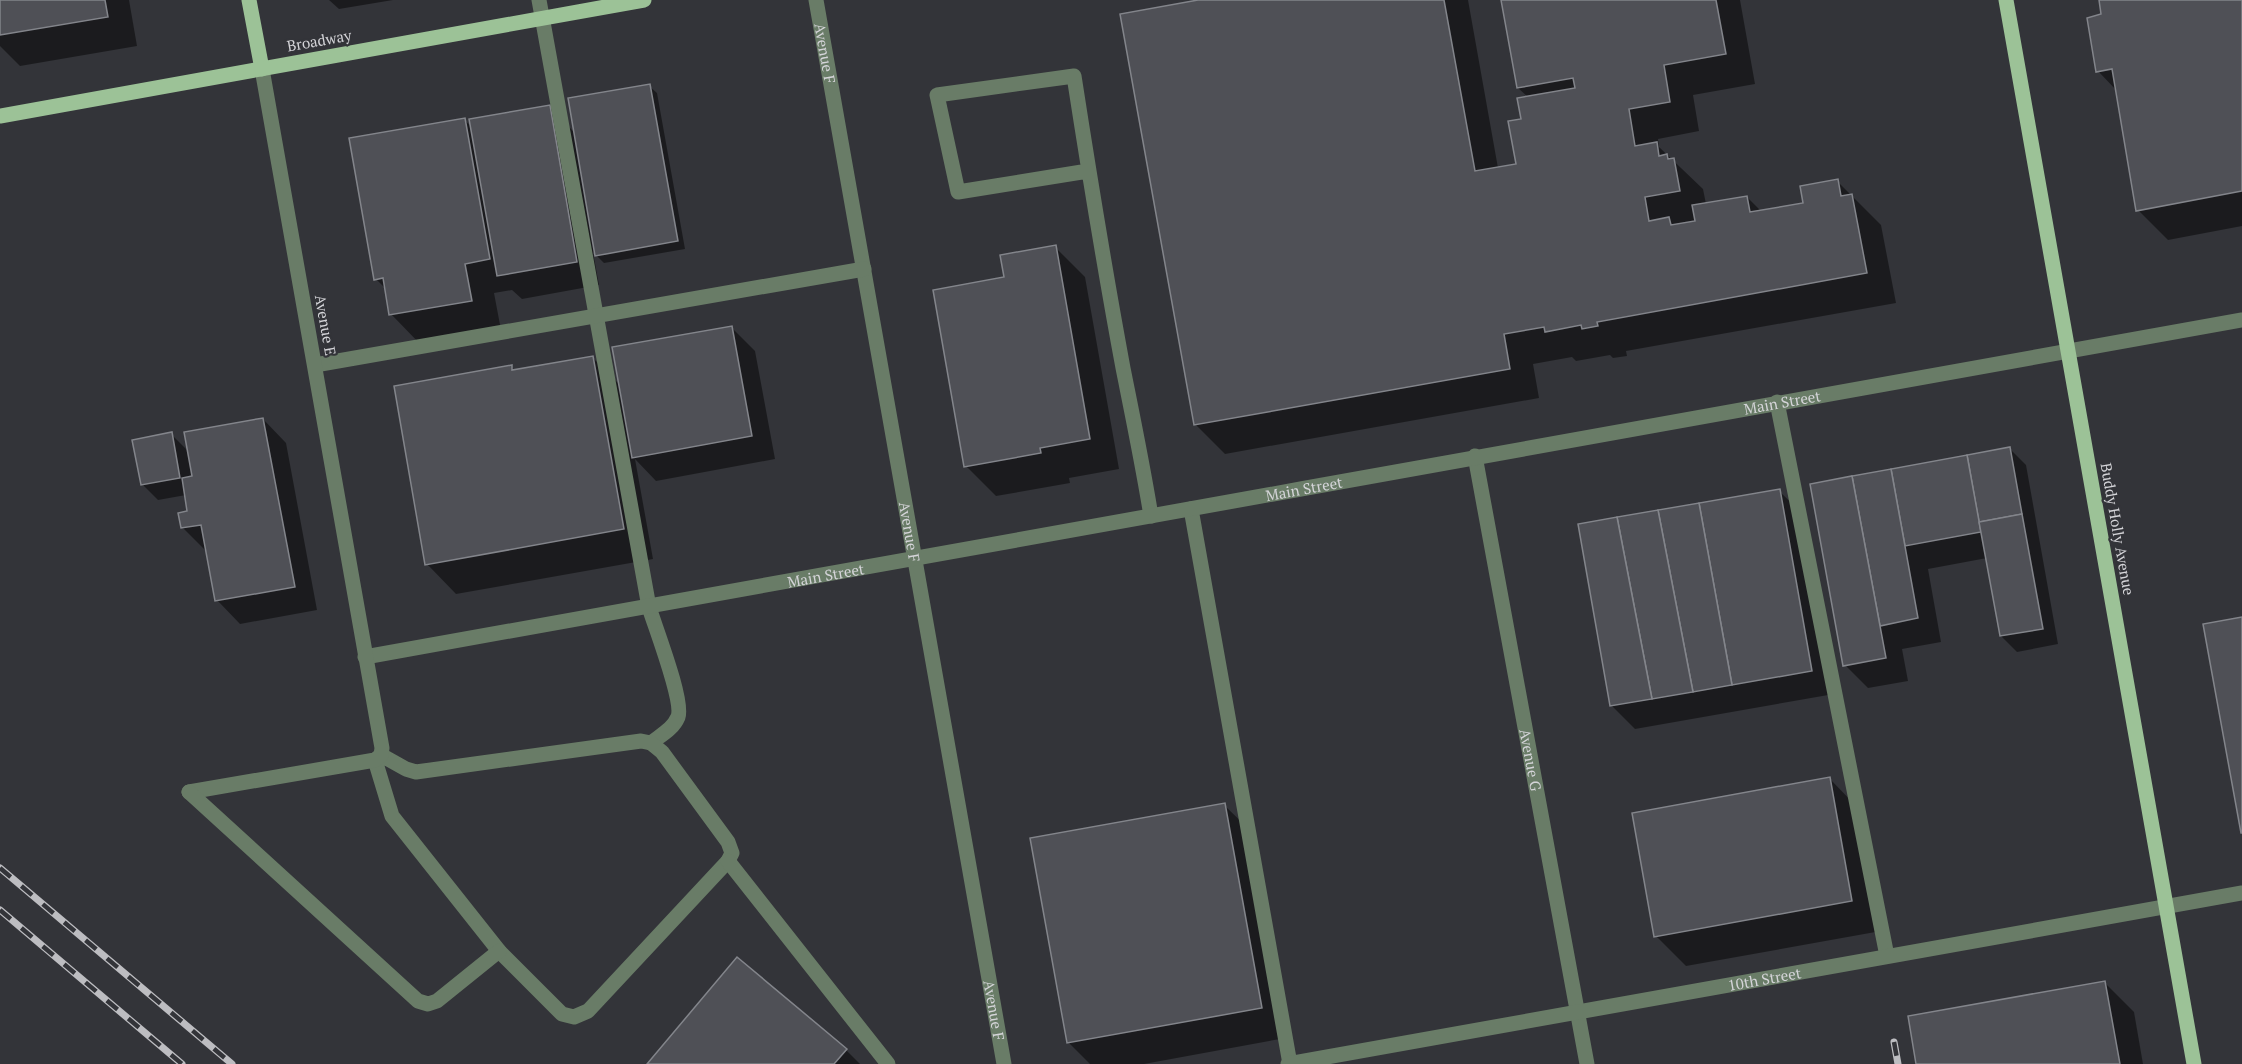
<svg xmlns="http://www.w3.org/2000/svg" width="2242" height="1064" viewBox="0 0 2242 1064" font-family="'PT Serif',serif">
<style>
.shadow{fill:#0007}
.building{fill:#4f5056;stroke:#83858b;stroke-width:1.5}
.lines{fill:none;stroke-linecap:round;stroke-linejoin:round}
.minor{stroke:#697c67;stroke-width:15}
.major{stroke:#9cc297;stroke-width:15}
.rail-casing{stroke:#bdbdc1;stroke-width:7}
.rail{stroke:#333439;stroke-width:4.5;stroke-dasharray:14;stroke-linecap:butt}
.labels{text-anchor:middle;dominant-baseline:central;stroke-width:4.5;stroke-linejoin:round;paint-order:stroke}
.street-label{font-size:15px;fill:#d4d4d8;stroke:#333439}
</style>
<rect width="100%" height="100%" fill="#333439"/>
<g class="shadow">
<path d="M0 0H129L137 46 20 66 0 46Z"/>
<path d="M329 0H393L339 9Z"/>
<path d="M1206 0H1468L1498 168 1517 165 1528 97 1518 88 1503 0H1740L1755 84 1693 95 1699 131 1658 139 1659 147 1703 189 1706 204 1747 197 1761 211 1804 204 1837 181 1881 225 1896 303 1626 351 1627 356 1613 358 1610 355 1576 361 1572 357 1533 364 1539 398 1225 454 1195 424Z"/>
<path d="M2100 0H2242V226L2168 240 2138 210 2117 91 2098 71 2103 16Z"/>
<path d="M649 86 657 93 685 249 604 263 593 252 599 285 522 299 512 290 494 293 501 330 420 344 391 314 386 289 376 279 464 120 473 128 549 107 576 134Z"/>
<path d="M1055 247 1085 277 1119 469 1069 478 1070 483 996 496 966 466 1006 278Z"/>
<path d="M732 328 755 351 775 459 656 481 635 459 653 559 456 594 427 564 511 367 516 371 593 358 620 385Z"/>
<path d="M263 419 286 443 317 610 240 624 217 600 206 551 183 528 189 512 186 495 158 500 142 484 171 434 189 452Z"/>
<path d="M2010 449 2026 465 2058 644 2017 652 2001 636 1987 558 1928 569 1941 642 1902 649 1908 681 1868 688 1845 665 1812 485Z"/>
<path d="M1779 491 1803 514 1834 694 1635 729 1612 706Z"/>
<path d="M1830 779 1859 809 1881 931 1686 966 1656 936Z"/>
<path d="M1224 805 1254 834 1291 1037 1144 1064H1090L1068 1042Z"/>
<path d="M2104 982 2134 1012 2143 1064H1918Z"/>
<path d="M846 1050 860 1064H649Z"/>
</g>
<g class="building">
<path d="M0 0H105L108 17 0 35Z"/>
<path d="M1198 0H1444L1475 171 1516 164 1508 121 1521 119 1517 98 1575 88 1573 78 1517 88 1501 0H1716L1726 54 1664 65 1670 102 1629 109 1635 146 1657 142 1659 156 1667 154 1668 159 1674 158 1680 191 1645 197 1649 221 1669 217 1671 225 1695 221 1692 205 1747 196 1750 212 1803 203 1800 186 1838 179 1841 196 1852 194 1867 273 1597 322 1598 326 1582 329 1581 325 1545 332 1544 327 1504 334 1510 369 1194 425 1120 14Z"/>
<path d="M2099 0H2242V191L2136 211 2112 69 2096 72 2087 18 2101 14Z"/>
<path d="M650 84 678 241 595 256 568 98Z"/>
<path d="M550 105 577 262 497 276 469 119Z"/>
<path d="M465 118 490 259 465 264 472 301 389 315 383 278 374 280 349 138Z"/>
<path d="M1056 245 1090 439 1040 448 1041 453 964 467 933 290 1004 277 1000 255Z"/>
<path d="M732 326 752 436 632 458 612 347Z"/>
<path d="M593 356 624 529 425 565 394 386 512 365V370Z"/>
<path d="M263 418 295 587 215 601 201 525 181 528 178 513 187 511 182 478 192 476 184 432Z"/>
<path d="M172 432 180 478 141 485 132 440Z"/>
<path d="M2010 447 2022 514 1979 522 1967 455Z"/>
<path d="M1967 455 1981 532 1905 546 1891 469Z"/>
<path d="M1891 469 1918 618 1880 626 1852 476Z"/>
<path d="M1852 476 1886 658 1843 666 1810 484Z"/>
<path d="M1780 489 1812 671 1732 685 1699 503Z"/>
<path d="M1699 503 1732 685 1693 692 1658 510Z"/>
<path d="M1658 510 1693 692 1652 699 1617 517Z"/>
<path d="M2022 514 2043 629 2000 636 1979 522Z"/>
<path d="M1617 517 1652 699 1610 706 1578 524Z"/>
<path d="M2242 617V833H2241L2203 624Z"/>
<path d="M1830 777 1852 901 1654 937 1632 813Z"/>
<path d="M1225 803 1262 1008 1067 1043 1030 838Z"/>
<path d="M737 957 847 1049 834 1064H647Z"/>
<path d="M2105 981 2120 1064H1916L1908 1016Z"/>
</g>
<g class="lines">
<g class="minor">
<path d="M539 0 649 607C655 627 684 701 678 717 673 729 661 735 651 743"/>
<path id="s1" d="M816 0 1004 1064"/>
<path d="M1088 171 958 192 937 95 1074 76C1089 173 1105 271 1123 368 1133 418 1143 466 1151 516"/>
<path d="M315 365 864 269"/>
<path d="M1777 402 1887 956"/>
<path id="s2" d="M1475 456 1587 1064"/>
<path d="M1191 509 1290 1064"/>
<path id="s3" d="M365 657C991 547 1616 430 2242 320"/>
<path d="M375 760 392 816 499 951 562 1014 574 1017 588 1011 728 861 732 853 728 842 662 752 651 743 641 741 416 772 406 769 381 755"/>
<path d="M189 792 375 760 381 755 382 748 262 69"/>
<path d="M189 792 418 1001 428 1004 437 1001 499 951"/>
<path d="M728 861 888 1064"/>
<path id="s4" d="M1288 1064 2242 893"/>
</g>
<g class="major">
<path d="M249 0 262 69"/>
<path d="M2006 0 2194 1064"/>
<path d="M0 116 644 0"/>
</g>
<g class="rail-casing">
<g id="rail">
<path d="M0 868 232 1064"/>
<path d="M0 910 182 1064"/>
<path d="M1894 1042 1898 1064"/>
</g>
</g>
<use href="#rail" class="rail"/>
</g>
<g class="labels">
<g class="street-label">
<text transform="translate(319 40) rotate(-10)">Broadway</text>
<text stroke="none"><textPath href="#s1" startOffset="54">Avenue F</textPath></text>
<text transform="translate(326 325) rotate(80)">Avenue E</text>
<text stroke="none"><textPath href="#s3" startOffset="1440">Main Street</textPath></text>
<text stroke="none"><textPath href="#s3" startOffset="954">Main Street</textPath></text>
<text transform="translate(2118 529) rotate(80)">Buddy Holly Avenue</text>
<text stroke="none"><textPath href="#s1" startOffset="540">Avenue F</textPath></text>
<text stroke="none"><textPath href="#s3" startOffset="468">Main Street</textPath></text>
<text stroke="none"><textPath href="#s2" startOffset="309">Avenue G</textPath></text>
<text stroke="none"><textPath href="#s4" startOffset="484">10th Street</textPath></text>
<text stroke="none"><textPath href="#s1" startOffset="1026">Avenue F</textPath></text>
</g>
</g>
</svg>
